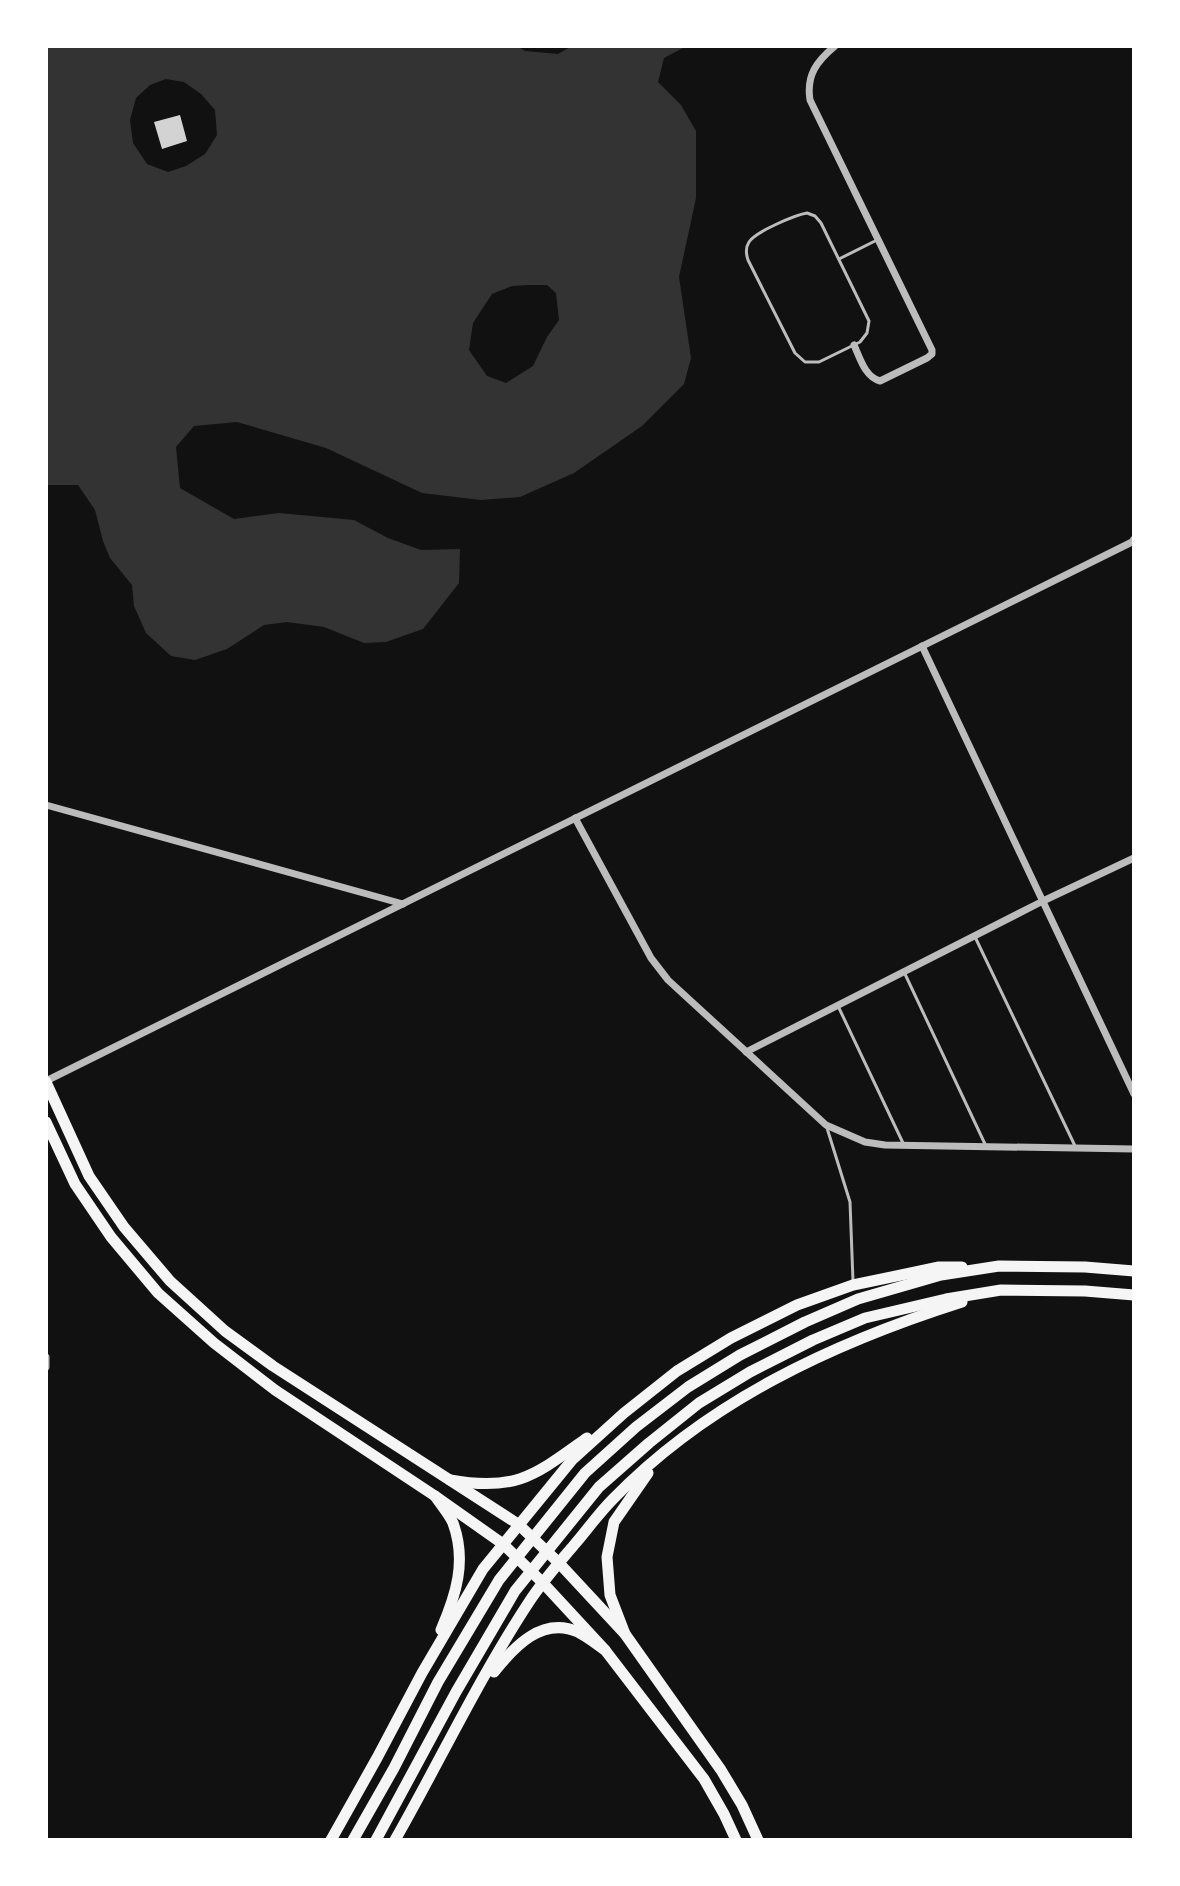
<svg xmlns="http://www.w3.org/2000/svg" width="1180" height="1886" viewBox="0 0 1180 1886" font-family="Arial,sans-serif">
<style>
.water{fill:#333;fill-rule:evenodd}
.building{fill:#d3d3d3}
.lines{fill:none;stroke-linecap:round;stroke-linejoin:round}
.service{stroke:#bcbcbc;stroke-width:3}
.minor{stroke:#bcbcbc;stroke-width:7}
.primary{stroke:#f5f5f5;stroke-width:11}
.trunk{stroke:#f5f5f5;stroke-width:11}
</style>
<rect width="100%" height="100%" fill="#111"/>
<path class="water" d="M46 46H517L525 51 558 54 572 46H687L664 58 658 82 681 105 696 131V198L679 277 691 358 684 384 642 426 574 473 520 497 481 500 422 493 326 448 237 422 194 426 176 447 180 488 234 519 279 513 354 520 388 538 421 550 460 549 459 583 423 629 386 642 364 643 324 627 287 622 264 625 227 649 195 660 171 656 146 633 134 606 132 585 110 558 103 541 95 510 78 485H46ZM166 79 184 82 201 94 215 110 217 135 205 154 186 166 168 172 147 164 133 143 130 120 136 98 150 85ZM528 285H547L556 293 559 320 547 337 533 366 506 383 487 376 469 350 473 323 492 294 512 286Z"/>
<path class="building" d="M180 115 187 141 162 149 154 122Z"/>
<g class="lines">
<g class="service">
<path d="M807 213 815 216 821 223 869 321 867 333 860 342 819 362H805L795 353 748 260C746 254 745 248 749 242 755 232 795 215 807 213Z"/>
<path d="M839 259 875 241"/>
<path d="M976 939 1076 1148"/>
<path d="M905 974 985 1144"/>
<path d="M838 1006 903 1143"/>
<path d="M827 1128 850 1202 853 1281"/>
</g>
<g class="minor">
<path d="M835 46C817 61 806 75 810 100L932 350V354L927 358 880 381C865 377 860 358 854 345"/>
<path d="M922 646 1134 1094"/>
<path d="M46 805 403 904"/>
<path d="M575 818 651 958 668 980 826 1125 865 1142 885 1145 1134 1149"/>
<path d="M746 1052 1043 901 1134 858"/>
<path d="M46 1081 1132 542 1134 539"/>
<path d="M46 1357V1367"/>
</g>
<g class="primary">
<path d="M46 1082 89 1176 124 1227 170 1281 225 1331 273 1366 518 1524 559 1563 625 1634 721 1770 742 1805 758 1840"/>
<path d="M46 1122 75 1184 111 1237 158 1293 214 1343 275 1390 435 1496 503 1544 543 1583 605 1650 704 1779 724 1814 736 1840"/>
</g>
<g class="trunk">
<path d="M450 1480C517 1492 535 1475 587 1438"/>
<path d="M435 1496C441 1505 449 1514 453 1523 467 1561 456 1595 441 1630"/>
<path d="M625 1634 610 1595 607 1557 614 1522 648 1473"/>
<path d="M494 1672C514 1647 542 1616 578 1632 588 1637 596 1644 605 1650"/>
<path d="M331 1840 377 1758 422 1673 483 1569 572 1460 624 1413 677 1371 731 1338 797 1305 853 1285 939 1267H962"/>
<path d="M353 1840 394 1768 438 1682 499 1580 585 1473 636 1427 688 1387 740 1355 805 1322 858 1299 941 1275 999 1266 1085 1267 1134 1271"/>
<path d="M376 1840 456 1692 515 1591 599 1487 649 1443 699 1403 750 1372 813 1340 865 1318 946 1299 1001 1290 1085 1291 1134 1295"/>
<path d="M395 1840C440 1761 479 1678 529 1602 542 1582 558 1564 574 1545 587 1530 599 1513 613 1499 708 1401 833 1343 962 1302"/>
</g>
</g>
<rect width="1180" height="1886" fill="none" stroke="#ffffff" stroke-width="96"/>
</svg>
